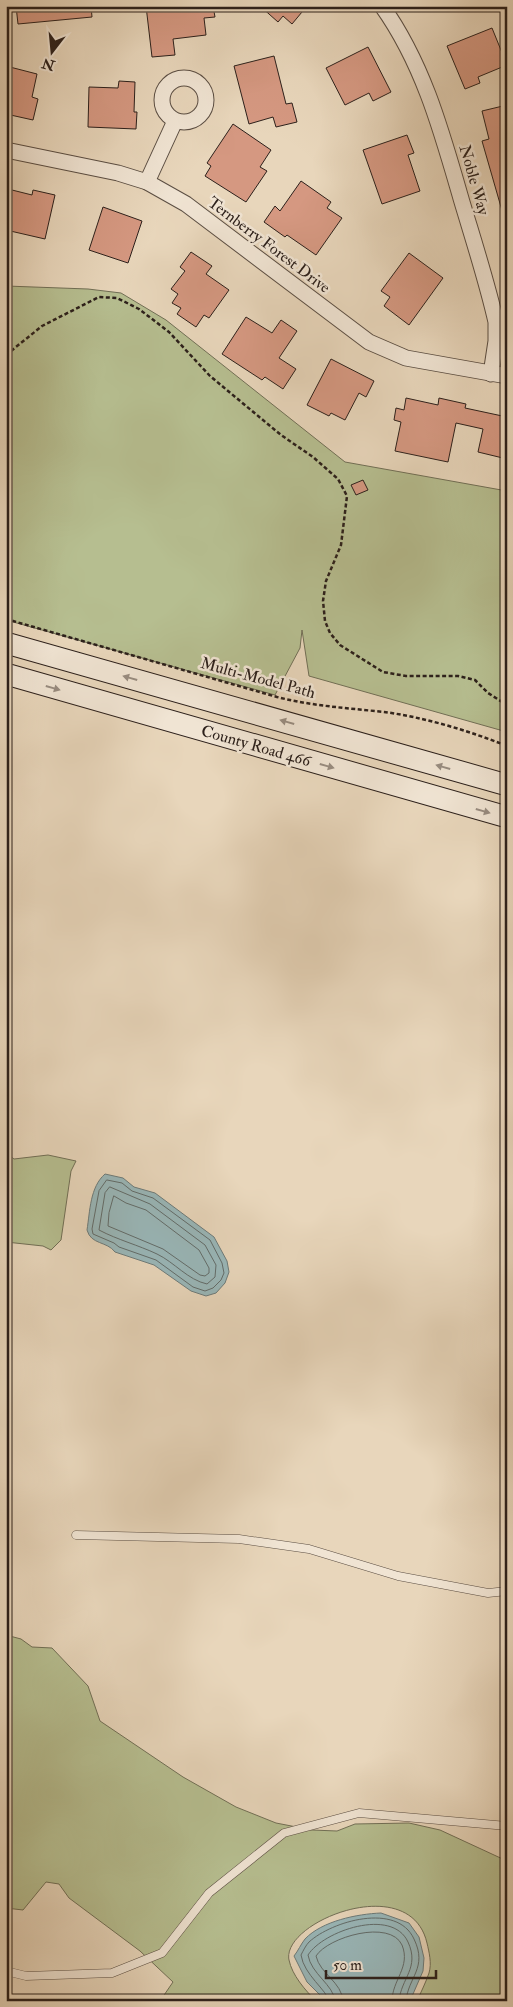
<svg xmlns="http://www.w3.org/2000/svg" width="513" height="2007" viewBox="0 0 513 2007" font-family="'IM FELL Double Pica',serif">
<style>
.green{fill:#b6be90;stroke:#716f56}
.water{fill:#99b7b9;stroke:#6d7b7a}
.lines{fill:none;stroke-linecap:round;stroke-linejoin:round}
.shore{stroke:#626c6a;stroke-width:1}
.building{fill:#d59881;stroke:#2c201b}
.service-casing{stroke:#5b4e43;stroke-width:9}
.minor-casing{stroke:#5b4e43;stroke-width:17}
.secondary-casing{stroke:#2c201b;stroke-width:23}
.path{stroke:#2c201b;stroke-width:2.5;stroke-dasharray:4 2.5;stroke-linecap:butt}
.service{stroke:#f0e4d3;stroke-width:8}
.minor{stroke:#f0e4d3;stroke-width:15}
.secondary{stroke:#f0e4d3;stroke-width:21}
.oneway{fill:#988c80}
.labels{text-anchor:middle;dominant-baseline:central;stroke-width:5;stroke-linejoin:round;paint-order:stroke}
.street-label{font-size:16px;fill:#2c201b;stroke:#f0e4d3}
</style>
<rect width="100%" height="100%" fill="#e8d6bb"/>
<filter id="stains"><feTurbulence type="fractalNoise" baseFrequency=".004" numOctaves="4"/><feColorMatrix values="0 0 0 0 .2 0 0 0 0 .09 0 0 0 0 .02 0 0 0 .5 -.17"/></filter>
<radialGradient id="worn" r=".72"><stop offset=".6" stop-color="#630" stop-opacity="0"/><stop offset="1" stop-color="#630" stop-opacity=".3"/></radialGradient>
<g class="green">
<path d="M6 286 88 289 121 293 166 320 345 462 507 491V732L309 676 302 630 300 648 275 695 6 620Z"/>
<path d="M6 1153 14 1159 48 1155 76 1161 71 1171 61 1240 51 1250 43 1246 6 1242Z"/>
<path d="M6 1635 21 1639 32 1647 52 1648 88 1686 100 1721 183 1777 236 1807 276 1823 312 1830 337 1831 355 1824 409 1823 440 1830 507 1861V2001H417C421 1992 426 1982 429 1973 432 1963 429 1952 427 1943 410 1870 281 1922 289 1960 292 1975 305 1990 316 2001H160L173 1982 140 1951 69 1898 59 1884 46 1882 23 1910 6 1908Z"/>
</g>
<g class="water">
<path d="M105 1174 123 1178 134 1187 155 1193 214 1237 227 1261 229 1272 225 1283 216 1293 206 1296 191 1291 154 1265 115 1252C107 1241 91 1245 87 1230 90 1211 90 1187 105 1174Z"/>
<path d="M381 1913 409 1923 419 1937 424 1958 423 1971 410 2001H326L307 1982 294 1956C298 1951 301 1944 305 1939 322 1921 357 1914 381 1913Z"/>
</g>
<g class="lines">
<g class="shore">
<path d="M107 1180 122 1183 132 1191 153 1198 210 1240 222 1263 224 1273 221 1280 213 1288 205 1291 193 1287 156 1260 119 1247 114 1243 93 1234 92 1229 99 1191Z"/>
<path d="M110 1187 150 1204 205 1245 216 1265 215 1277 207 1284C188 1280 174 1262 157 1254 138 1245 118 1240 99 1230L105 1193Z"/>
<path d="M114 1196 126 1203 146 1210 199 1250 209 1268V1273L205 1276 200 1275 163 1249 108 1226 109 1213Z"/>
<path d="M329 2001C327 1990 304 1975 301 1955 303 1951 306 1945 309 1942 332 1921 397 1902 414 1939 428 1968 408 1977 406 2001"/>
<path d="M335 2001C334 1985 311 1974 308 1955 323 1931 392 1907 408 1942 420 1968 401 1978 399 2001"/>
<path d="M343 2001C342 1982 320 1974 316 1956 328 1937 390 1919 402 1945 411 1967 392 1980 392 2001"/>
</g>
</g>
<g class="building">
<path d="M16 6H91L92 17 18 24Z"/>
<path d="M146 6H213L215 17 204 18 206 35 173 39 175 55 152 57Z"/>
<path d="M260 6H307L292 24 283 16 278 22Z"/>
<path d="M492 28 507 65 478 77 480 83 465 89 447 46Z"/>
<path d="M368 47 391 92 373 101 369 93 345 105 326 68Z"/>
<path d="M274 56 286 104 292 103 297 122 276 127 273 117 249 124 234 66Z"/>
<path d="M6 66 37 74 32 97 38 99 33 120 6 114Z"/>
<path d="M119 81 135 82 134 112H137L136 129 88 127 89 87 118 88Z"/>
<path d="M507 105V154L502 155 507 171V214H503L482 141 489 139 482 111Z"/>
<path d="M233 124 271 150 260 167 267 171 246 202 205 176 211 166 207 163Z"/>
<path d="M407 135 414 153 408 155 420 191 382 204 363 150Z"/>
<path d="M301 181 331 202 327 208 342 218 316 255 287 235 285 237 264 222 275 206 280 211Z"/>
<path d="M8 189 32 195 33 190 55 195 45 239 6 230Z"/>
<path d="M103 207 142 221 128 263 89 250Z"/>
<path d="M191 252 212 266 206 274 229 290 209 318 204 315 196 327 177 314 181 308 172 303 178 294 171 289 185 271 180 267Z"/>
<path d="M409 253 443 278 409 325 384 306 390 297 381 291Z"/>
<path d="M246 317 272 333 281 320 297 331 279 358 296 369 283 389 265 377 262 380 222 354Z"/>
<path d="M331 359 374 381 366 397 359 393 345 420 331 413 329 416 307 405Z"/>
<path d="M406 398 438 405 439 398 466 404 465 408 507 417V459L478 452 483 429 456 423 448 462 395 451 401 422 394 420 396 408 404 410Z"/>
<path d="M363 480 368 490 356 495 351 485Z"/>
</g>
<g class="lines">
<g class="service-casing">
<g id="service">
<path d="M76 1535 239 1539 309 1549 398 1576 488 1593 507 1591"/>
<path d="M6 1971 26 1976 112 1973 162 1953 209 1893 284 1833 359 1813 507 1826"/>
</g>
</g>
<g class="minor-casing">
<g id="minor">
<path d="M382 6C424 65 442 133 462 202 474 242 487 282 496 322V341L491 374"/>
<circle cx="184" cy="100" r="22"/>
<path d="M6 150 118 173 147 182 186 204 369 342 406 358 507 376"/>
<path d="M147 182 175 121"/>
</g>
</g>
<g class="secondary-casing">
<g id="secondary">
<path d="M6 643 507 785"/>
<path d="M6 674 507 817"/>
</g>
</g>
<g class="path">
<path d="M6 355 42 326 99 297 117 298 139 309 169 332 210 376 281 435 313 457 338 479 347 496 341 545 326 581 323 601 325 621 330 633 340 645 383 672 406 676H458L475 680 488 693 507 705"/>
<path d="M6 619 277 697C312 706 347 708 384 712 423 717 470 731 507 746"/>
</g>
<use href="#service" class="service"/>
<use href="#minor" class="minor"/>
<use href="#secondary" class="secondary"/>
</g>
<defs><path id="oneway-solid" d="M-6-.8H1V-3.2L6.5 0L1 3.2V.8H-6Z" transform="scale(1.25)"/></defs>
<g class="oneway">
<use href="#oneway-solid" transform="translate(130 678) rotate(-164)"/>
<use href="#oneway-solid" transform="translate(53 688) rotate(16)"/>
<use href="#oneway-solid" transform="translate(287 722) rotate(-164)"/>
<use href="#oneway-solid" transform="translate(327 766) rotate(16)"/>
<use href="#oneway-solid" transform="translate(443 767) rotate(-164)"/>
<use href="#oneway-solid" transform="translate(483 811) rotate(16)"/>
</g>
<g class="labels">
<g class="street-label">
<text transform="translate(474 180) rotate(74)">Noble Way</text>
<text transform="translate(269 245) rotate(37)">Ternberry Forest Drive</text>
<text transform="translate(258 678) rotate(15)">Multi-Model Path</text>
<text transform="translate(256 746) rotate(16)">County Road 466</text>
</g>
</g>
<rect width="513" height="2007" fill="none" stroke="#e8d6bb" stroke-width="25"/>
<rect x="8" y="8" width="498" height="1992" fill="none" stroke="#2c201b" stroke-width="2.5"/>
<rect x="12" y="12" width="488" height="1982" fill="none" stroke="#2c201b"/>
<g transform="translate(52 52) rotate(196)" stroke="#f0e4d3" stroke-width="4" paint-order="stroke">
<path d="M0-4L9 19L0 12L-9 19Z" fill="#2c201b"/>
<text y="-8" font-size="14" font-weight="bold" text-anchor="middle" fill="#2c201b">N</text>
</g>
<path d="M326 1970v8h110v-8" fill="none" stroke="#2c201b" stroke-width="2.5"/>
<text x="333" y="1970" font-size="15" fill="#2c201b" stroke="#f0e4d3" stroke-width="4" paint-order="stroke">50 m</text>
<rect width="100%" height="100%" filter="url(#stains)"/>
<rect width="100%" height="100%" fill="url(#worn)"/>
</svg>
